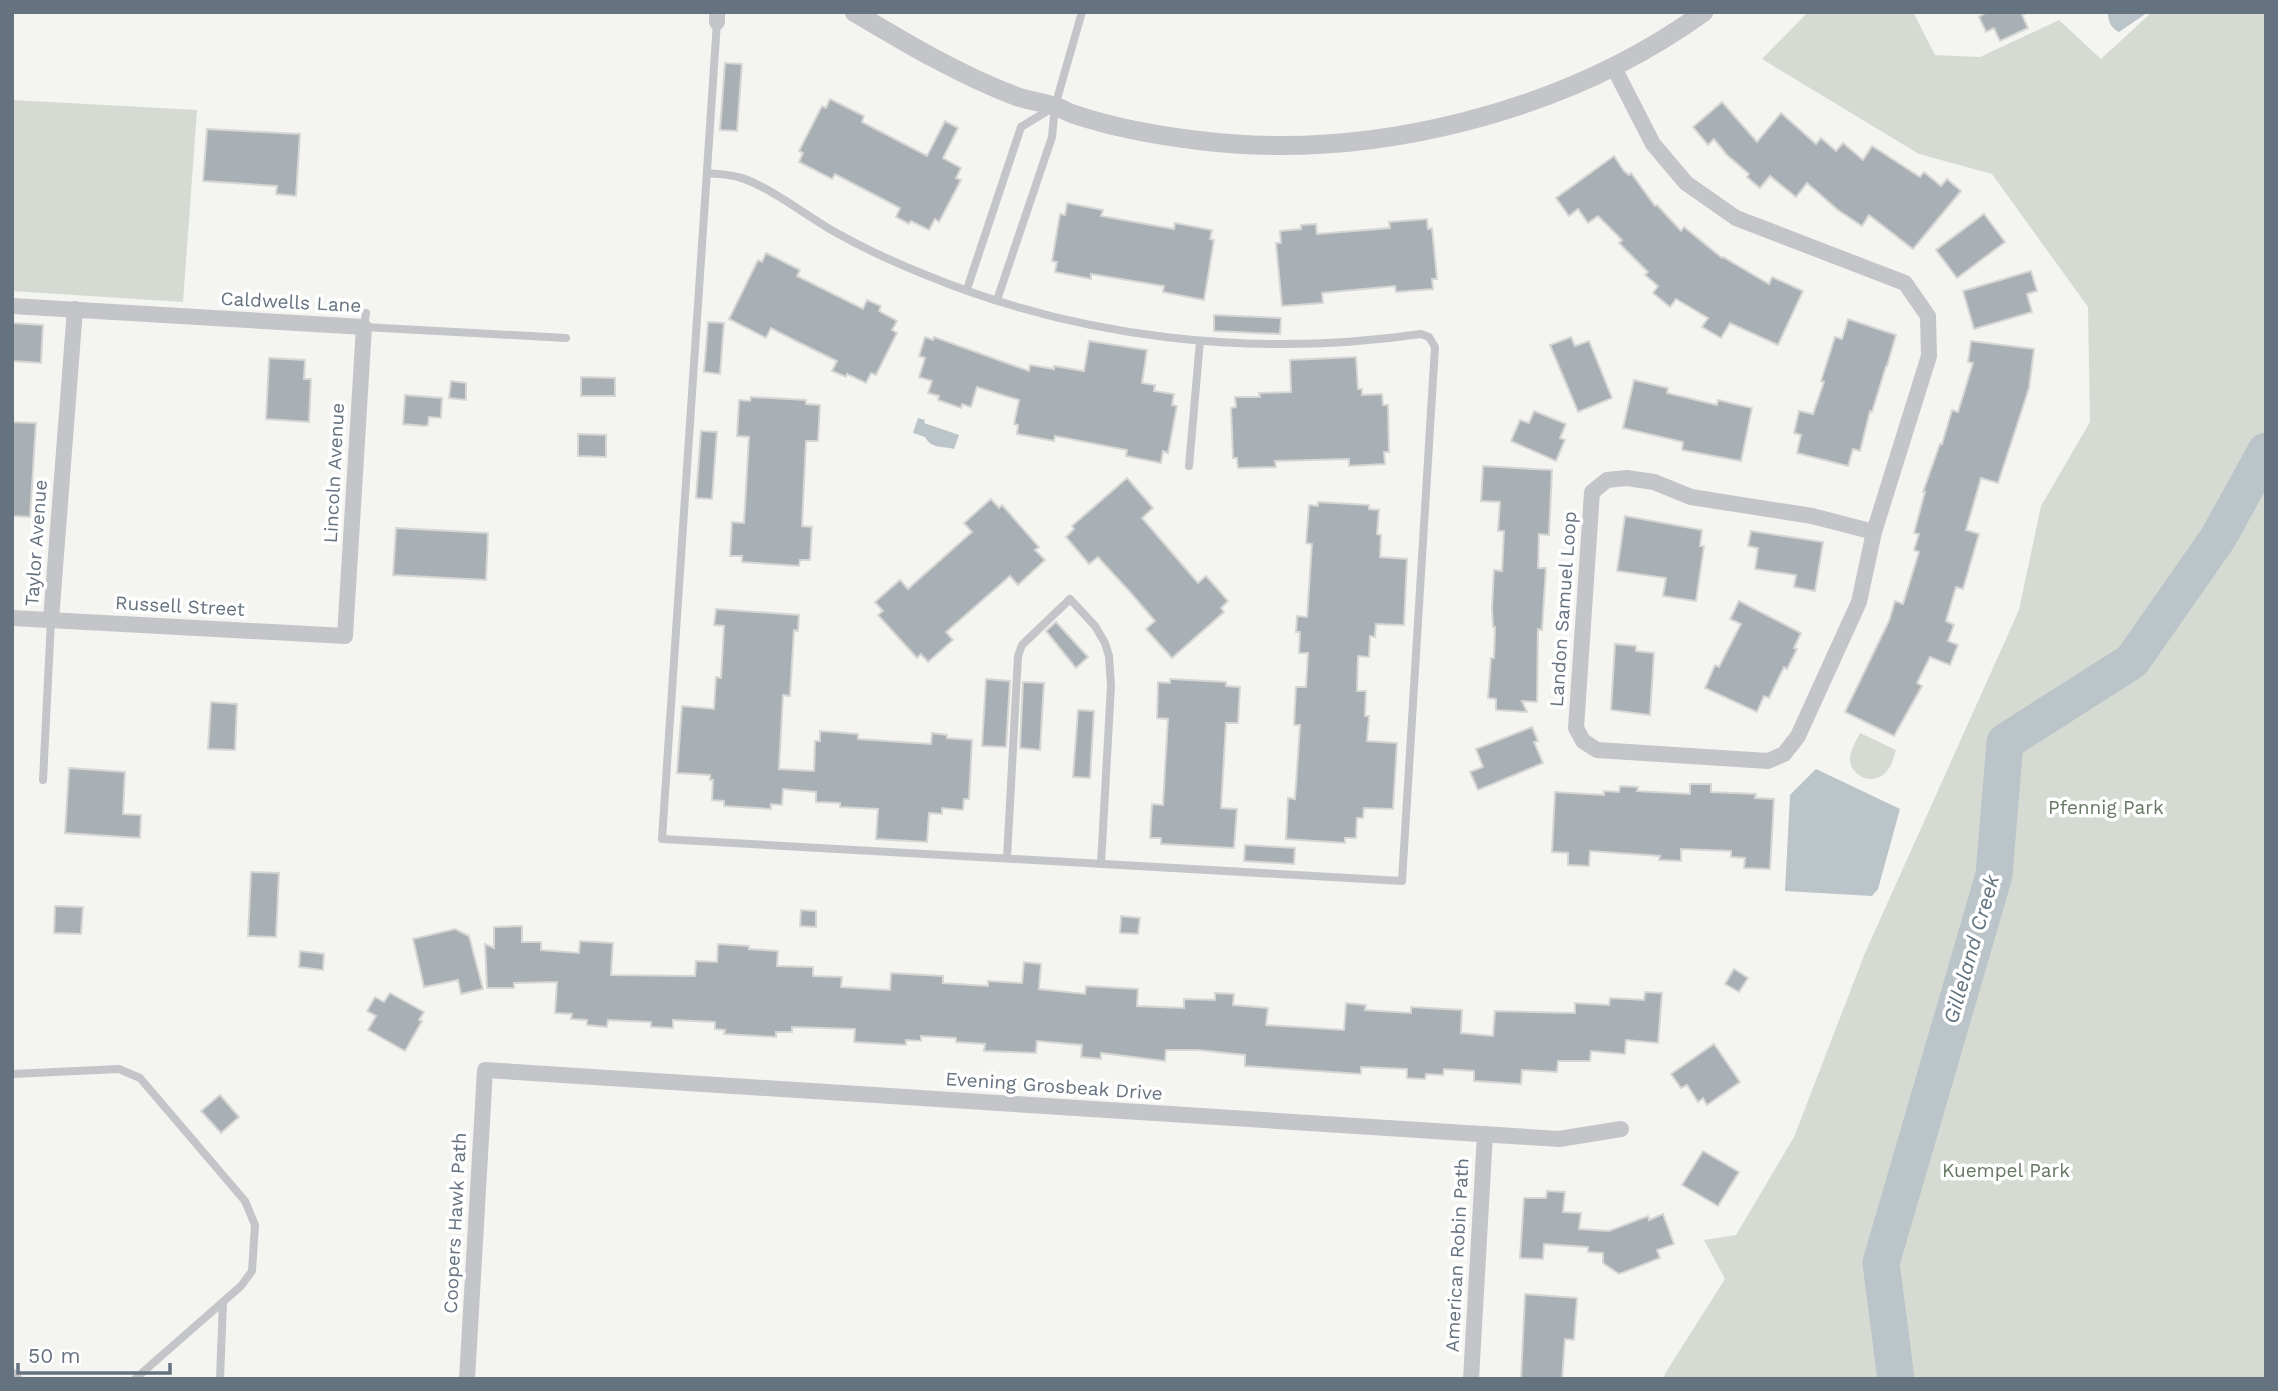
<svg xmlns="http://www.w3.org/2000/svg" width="2278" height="1391" viewBox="0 0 2278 1391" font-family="'Work Sans',sans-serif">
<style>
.green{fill:#d5dbd2}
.water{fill:#bbc4c9}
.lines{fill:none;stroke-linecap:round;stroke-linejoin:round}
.river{stroke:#bbc4c9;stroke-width:37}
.building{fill:#a9b0b5;stroke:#d6d6d4;stroke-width:2}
.service{stroke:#c3c5c9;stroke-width:8}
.minor{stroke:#c3c5c9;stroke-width:16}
.tertiary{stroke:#c3c5c9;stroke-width:19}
.labels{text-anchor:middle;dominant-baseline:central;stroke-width:7;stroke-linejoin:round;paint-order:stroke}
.street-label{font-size:19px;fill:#657280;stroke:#fff}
.park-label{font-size:19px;fill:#667863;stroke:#fff}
.water-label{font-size:21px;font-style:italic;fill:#60737e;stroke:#fff}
</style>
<rect width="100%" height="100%" fill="#f4f4f1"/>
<g class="green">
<path d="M1808 12H1913L1935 55 1980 57 2059 20 2101 59 2152 12H2266V1379H1663L1666 1372 1725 1279 1704 1240 1736 1235 1794 1137 1865 953 2019 610 2041 506 2090 422 2088 307 1992 174 1919 154 1762 59Z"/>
<path d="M12 100 197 110 183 302 12 291Z"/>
<path d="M1860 733 1896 750C1893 759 1891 769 1883 775 1870 785 1850 775 1850 759 1850 750 1856 741 1860 733Z"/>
</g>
<g class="water">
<path d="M2108 12H2148L2119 32C2111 28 2108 22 2108 12Z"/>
<path d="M918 418 925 420 924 423 959 435 954 449C943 446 931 449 925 437L913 433Z"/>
<path d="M1816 769 1900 809 1878 889 1872 896 1785 891 1790 795Z"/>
</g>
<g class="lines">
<path class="river" d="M1896 1379 1881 1263 1994 875 2005 742 2132 661 2218 538 2266 451"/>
</g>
<g class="building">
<path d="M1987 12H2028L2022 15 2028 28 2000 41 1994 28 1986 32 1979 17Z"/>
<path d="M725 63 742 64 737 131 720 130Z"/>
<path d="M830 99 864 116 862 122 927 156 945 121 958 128 943 158 961 168 956 178 961 180 939 222 935 219 929 230 911 221 909 224 896 217 900 208 835 174 832 179 799 162 803 153 799 151 822 106 826 108Z"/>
<path d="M1722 102 1757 142 1781 113 1816 144 1821 138 1836 151 1843 143 1863 160 1872 146 1920 177 1924 172 1941 186 1947 179 1961 191 1913 249 1869 215 1862 226 1838 210 1807 183 1796 197 1770 176 1760 188 1747 177 1749 174 1727 155 1714 139 1708 145 1693 127Z"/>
<path d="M207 129 300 134 296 196 276 194 277 186 203 181Z"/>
<path d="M1614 156 1624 171 1629 175 1631 173 1655 206 1657 205 1681 231 1684 227 1722 258 1723 257 1769 284 1772 277 1803 291 1778 345 1730 323 1721 338 1702 327 1708 318 1676 299 1670 307 1653 293 1658 286 1645 275 1648 272 1619 243 1622 240 1598 216 1588 223 1578 209 1569 216 1556 198Z"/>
<path d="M1067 203 1103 210 1101 216 1174 229 1175 223 1212 230 1210 239 1214 240 1204 300 1163 292 1164 286 1091 274V279L1055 272 1057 262 1052 261 1060 214 1065 215Z"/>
<path d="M1984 214 2005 242 1957 278 1936 250Z"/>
<path d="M1427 219 1428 229 1432 228 1437 279H1432L1433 289 1396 292 1395 286 1322 293 1323 303 1282 306 1276 243H1281L1280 231 1301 229V225L1316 224 1317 234 1390 228 1389 222Z"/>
<path d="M766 253 800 270 797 276 863 309 867 300 881 306 879 311 897 321 892 330 897 333 876 375 871 373 866 383 847 374 846 377 832 371 837 361 794 340 771 328 766 338 729 319 758 260 762 262Z"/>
<path d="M2031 271 2037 291 2027 294 2032 312 1974 329 1963 291Z"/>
<path d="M1214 315 1281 318 1280 334 1214 331Z"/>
<path d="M1848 319 1896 335 1887 366H1886L1872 412 1870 411 1860 451 1853 449 1848 466 1797 453 1801 435 1794 433 1799 411 1813 414 1824 382 1821 381 1835 337 1842 339Z"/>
<path d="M708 322 724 323 720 374 704 372Z"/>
<path d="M12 323 43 325 41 363 12 361Z"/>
<path d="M925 337 933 340 934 337 1029 371 1030 365 1054 369V366L1084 371 1089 341 1147 350 1142 383 1155 385 1154 391 1174 394 1172 405 1177 406 1168 453 1163 451 1161 463 1126 456 1127 450 1055 436 1054 441 1017 434 1018 425 1014 424 1019 400 977 387 971 407 962 404 961 408 938 400 939 396 928 393 932 381 919 377 925 358 919 356Z"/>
<path d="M1571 337 1575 346 1589 341 1612 398 1578 412 1550 345Z"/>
<path d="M1971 341 2034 349 2029 388 1998 483 1981 478 1966 530 1979 534 1963 589 1956 587 1946 621 1954 625 1948 641 1958 645 1950 665 1930 657 1917 683 1922 686 1894 736 1845 712 1889 621 1895 601 1903 604 1919 552 1914 550 1919 534 1914 533 1925 492H1923L1940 444H1942L1952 410 1958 412 1973 363 1968 362Z"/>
<path d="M1356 357 1358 389H1362V395L1382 394 1383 405H1388L1389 452H1384L1385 464 1349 466V459L1275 461 1276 467 1238 468 1237 458H1233L1231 408 1236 407 1235 397H1260L1259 393 1291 392 1290 360Z"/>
<path d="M269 358 305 360 304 379H311L309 422 266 419Z"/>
<path d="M581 377 615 378V396H581Z"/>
<path d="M1634 380 1668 388 1667 393 1717 405 1718 400 1752 408 1741 461 1682 450 1683 442 1623 428Z"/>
<path d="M451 381 466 383V400L449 398Z"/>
<path d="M405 395 442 398 441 418 429 417 428 425 425 426 403 424Z"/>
<path d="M751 397 806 400V404L820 405 818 441H806L802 526 812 527 810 560H800L799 566 742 562V556H730L732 522 744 523 749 437 737 436 739 400 750 401Z"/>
<path d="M1534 411 1566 424 1560 438 1565 440 1556 461 1511 441 1520 420 1529 423Z"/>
<path d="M12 422 36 423 30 517 12 516Z"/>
<path d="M701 431 717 432 712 499 696 498Z"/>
<path d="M578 434 606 435V457L578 456Z"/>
<path d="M1483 466 1552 470 1549 535 1539 534 1538 568H1546L1542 630 1538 629 1537 702 1522 701 1527 712 1496 710V699L1488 698 1491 658H1494L1495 627H1493L1492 608 1494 570 1502 571 1504 531H1498L1500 502 1481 501Z"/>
<path d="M1127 478 1153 508 1142 518 1198 583 1206 576 1228 601 1221 608 1224 612 1172 658 1146 629 1155 621 1131 593 1098 557 1089 564 1066 537 1074 529 1072 526Z"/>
<path d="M991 499 999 508 1002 505 1039 547 1035 550 1045 560 1018 585 1010 576 946 632 953 640 928 662 921 654 917 658 878 615 883 611 875 602 900 580 908 589 972 532 964 523Z"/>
<path d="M1318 502 1369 505V509L1379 510 1377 534 1381 535 1380 557 1407 559 1404 625 1376 624 1375 637 1370 636 1369 657 1358 656 1357 691H1366L1365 716H1369L1367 741 1397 743 1393 809 1364 808 1363 818H1357L1356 838H1345V843L1286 839 1288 798 1295 799 1300 725H1294L1296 687H1306L1308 653H1299L1300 632H1296L1297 616 1307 617 1312 544 1306 543 1309 505 1318 506Z"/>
<path d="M1625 516 1702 530 1700 546H1704L1696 601 1663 596 1666 578 1617 571Z"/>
<path d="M396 528 488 533 486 580 393 575Z"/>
<path d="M1751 531 1823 542 1815 591 1794 587 1796 575 1755 569 1758 548 1748 546Z"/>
<path d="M1739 601 1801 633 1794 648 1797 649 1787 669 1784 667 1769 698 1764 696 1757 712 1705 688 1715 665 1719 667 1741 624 1730 619Z"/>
<path d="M716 609 799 615 798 631 794 630 790 696 783 695 779 769 814 771 815 741H820V731L858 734V739L931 744 932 733 947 735V738L972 740 969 799H964L963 810 942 808V814L929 813 927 842 876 839 878 809 840 807V803L816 802V792L783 789 782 805 771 804V809L724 806V801L712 800 713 780H710V775L677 773 682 706 714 709 716 677 721 678 724 626 714 625Z"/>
<path d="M1056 622 1088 657 1076 668 1046 631Z"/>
<path d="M1615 644 1636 646V651L1654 653 1650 715 1611 710Z"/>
<path d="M986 679 1010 681 1006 747 982 746Z"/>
<path d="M1170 679 1226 682V686L1240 687 1238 723H1226L1221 808 1237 809 1234 848 1161 844V838H1150L1152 804 1163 805 1165 768 1168 719 1157 718 1158 682 1170 683Z"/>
<path d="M1023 682 1044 683 1040 750 1020 748Z"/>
<path d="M211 702 237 704 235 750 208 749Z"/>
<path d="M1078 710 1094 711 1090 778 1073 777Z"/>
<path d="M1532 727 1538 741 1534 742 1543 763 1478 790 1470 772 1483 767 1476 749Z"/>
<path d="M69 768 125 772 123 814 141 815 140 838 65 833Z"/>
<path d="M1690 784H1711V792L1756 794 1755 798 1774 799 1770 869 1744 868 1745 858 1731 857V851L1681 849V861L1659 860 1660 856 1590 851 1589 866 1568 865V853L1552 852 1555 792 1604 795V791L1619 792 1620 786 1638 787 1637 791 1690 794Z"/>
<path d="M1245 845 1295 848 1294 864 1244 861Z"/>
<path d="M251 872 279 873 276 937 248 936Z"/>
<path d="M55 906 83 907 81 934 54 933Z"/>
<path d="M801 910 816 911V927L800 926Z"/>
<path d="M1121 916 1140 918 1138 934 1120 933Z"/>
<path d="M522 926V942H541V950L579 953 580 941 613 943 611 975 695 976 696 961 717 962 718 944 749 946V949L778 951 777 966 813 967V976L842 977 841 987 890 990 891 973 943 976V983L988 986V981L1022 983 1024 962 1041 964 1039 989 1085 994 1086 986 1138 989 1137 1006 1184 1008V999L1215 1000V993L1234 994 1233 1005 1268 1008 1266 1025 1344 1030 1346 1003 1366 1005 1365 1010 1411 1013V1007L1462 1010 1461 1033 1493 1036 1495 1011 1575 1013V1003L1609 1005 1610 998 1644 1000 1645 992 1662 993 1658 1043 1626 1040 1625 1054 1591 1051 1590 1061H1558L1557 1072 1522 1070 1521 1084 1474 1081V1071L1444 1069 1443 1075 1426 1074 1425 1079 1407 1078V1069L1361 1067V1074L1245 1066V1055L1198 1050H1166L1165 1061 1101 1053V1059L1081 1057 1082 1045 1037 1041 1036 1053 984 1051 985 1044 956 1042V1038L921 1036V1041L906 1040V1045L854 1042 855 1029 792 1027V1032H776V1037L724 1034 725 1030 715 1029V1022L673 1020V1028L651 1027V1022L608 1020 607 1027 587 1025V1020L571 1019 572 1014 555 1013 557 982 514 983V988H487L485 944 494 948V927Z"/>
<path d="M455 929 469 936 483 989 461 994 458 980 424 987 413 939Z"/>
<path d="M300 951 324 954 323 970 299 967Z"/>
<path d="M1734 969 1748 978 1739 992 1725 984Z"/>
<path d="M390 993 424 1012 419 1020 422 1021 405 1051 368 1030 376 1016 367 1011 375 997 384 1002Z"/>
<path d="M1714 1044 1740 1082 1707 1105 1703 1098 1698 1102 1687 1085 1681 1088 1671 1074Z"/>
<path d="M220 1095 239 1117 221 1133 201 1111Z"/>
<path d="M1703 1151 1739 1172 1718 1206 1682 1185Z"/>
<path d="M1547 1191 1565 1192 1563 1212 1581 1213 1579 1229 1609 1231 1648 1216 1649 1220 1663 1214 1674 1244 1657 1250 1660 1258 1619 1274 1603 1263V1253L1588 1252V1247L1544 1244 1543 1259 1520 1258 1524 1198H1546Z"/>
<path d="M1525 1294 1577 1298 1574 1340 1565 1339 1562 1379H1521Z"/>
</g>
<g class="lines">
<g class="service">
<path d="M707 173C717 174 728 174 738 177 766 184 808 217 835 232 863 248 896 263 926 275 1081 339 1255 358 1421 334L1429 337 1435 347 1402 881 662 839 717 22"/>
<path d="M967 289 1021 127 1052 108"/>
<path d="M997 300 1052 137 1055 106 1082 12"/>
<path d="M366 313 364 327 566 338"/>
<path d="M1189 466 1200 341"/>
<path d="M43 780 51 620"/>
<path d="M1007 858 1018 656 1022 645 1070 599 1095 626 1105 643 1109 656 1111 686 1101 864"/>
<path d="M12 1074 119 1069 140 1078 245 1201 255 1225 252 1271 241 1286 135 1379"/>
<path d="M12 1372 19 1379"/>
<path d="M220 1379 223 1302"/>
</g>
<g class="minor">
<path d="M717 22V13"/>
<path d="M1613 66 1653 144 1686 183 1736 218 1905 283 1928 316 1929 356 1874 532 1859 602 1798 736 1784 754 1768 761 1597 750 1583 741 1576 728 1592 492 1607 480 1627 478 1654 482 1691 497 1812 516 1874 532"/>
<path d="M12 306 364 327 345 636 12 618"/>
<path d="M51 620 75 309"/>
<path d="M467 1379 485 1070 1559 1139 1621 1129"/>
<path d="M1471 1379 1485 1134"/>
</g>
<path class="tertiary" d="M854 12C906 43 961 76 1018 97 1030 101 1042 102 1054 106 1061 108 1067 112 1073 114 1114 128 1160 136 1203 141 1372 161 1566 112 1704 12"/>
</g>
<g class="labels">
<g class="street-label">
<text transform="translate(291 302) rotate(3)">Caldwells Lane</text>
<text transform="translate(334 473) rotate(-87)">Lincoln Avenue</text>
<text transform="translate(36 543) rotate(-86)">Taylor Avenue</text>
<text transform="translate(180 606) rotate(3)">Russell Street</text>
<text transform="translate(1563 609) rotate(-86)">Landon Samuel Loop</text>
<text transform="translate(1054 1086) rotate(4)">Evening Grosbeak Drive</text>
<text transform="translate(455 1223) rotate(-87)">Coopers Hawk Path</text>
<text transform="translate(1457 1255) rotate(-87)">American Robin Path</text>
</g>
<g class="park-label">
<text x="2106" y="807">Pfennig Park</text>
<text x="2006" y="1170">Kuempel Park</text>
</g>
<g class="water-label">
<text transform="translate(1971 949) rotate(-74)">Gilleland Creek</text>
</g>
</g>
<rect width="2278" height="1391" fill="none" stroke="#657280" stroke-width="28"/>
<path d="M18 1363v10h152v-10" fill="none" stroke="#657280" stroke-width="3.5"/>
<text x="28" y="1363" font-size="21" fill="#657280" stroke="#ffffff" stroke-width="5" paint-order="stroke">50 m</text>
</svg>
